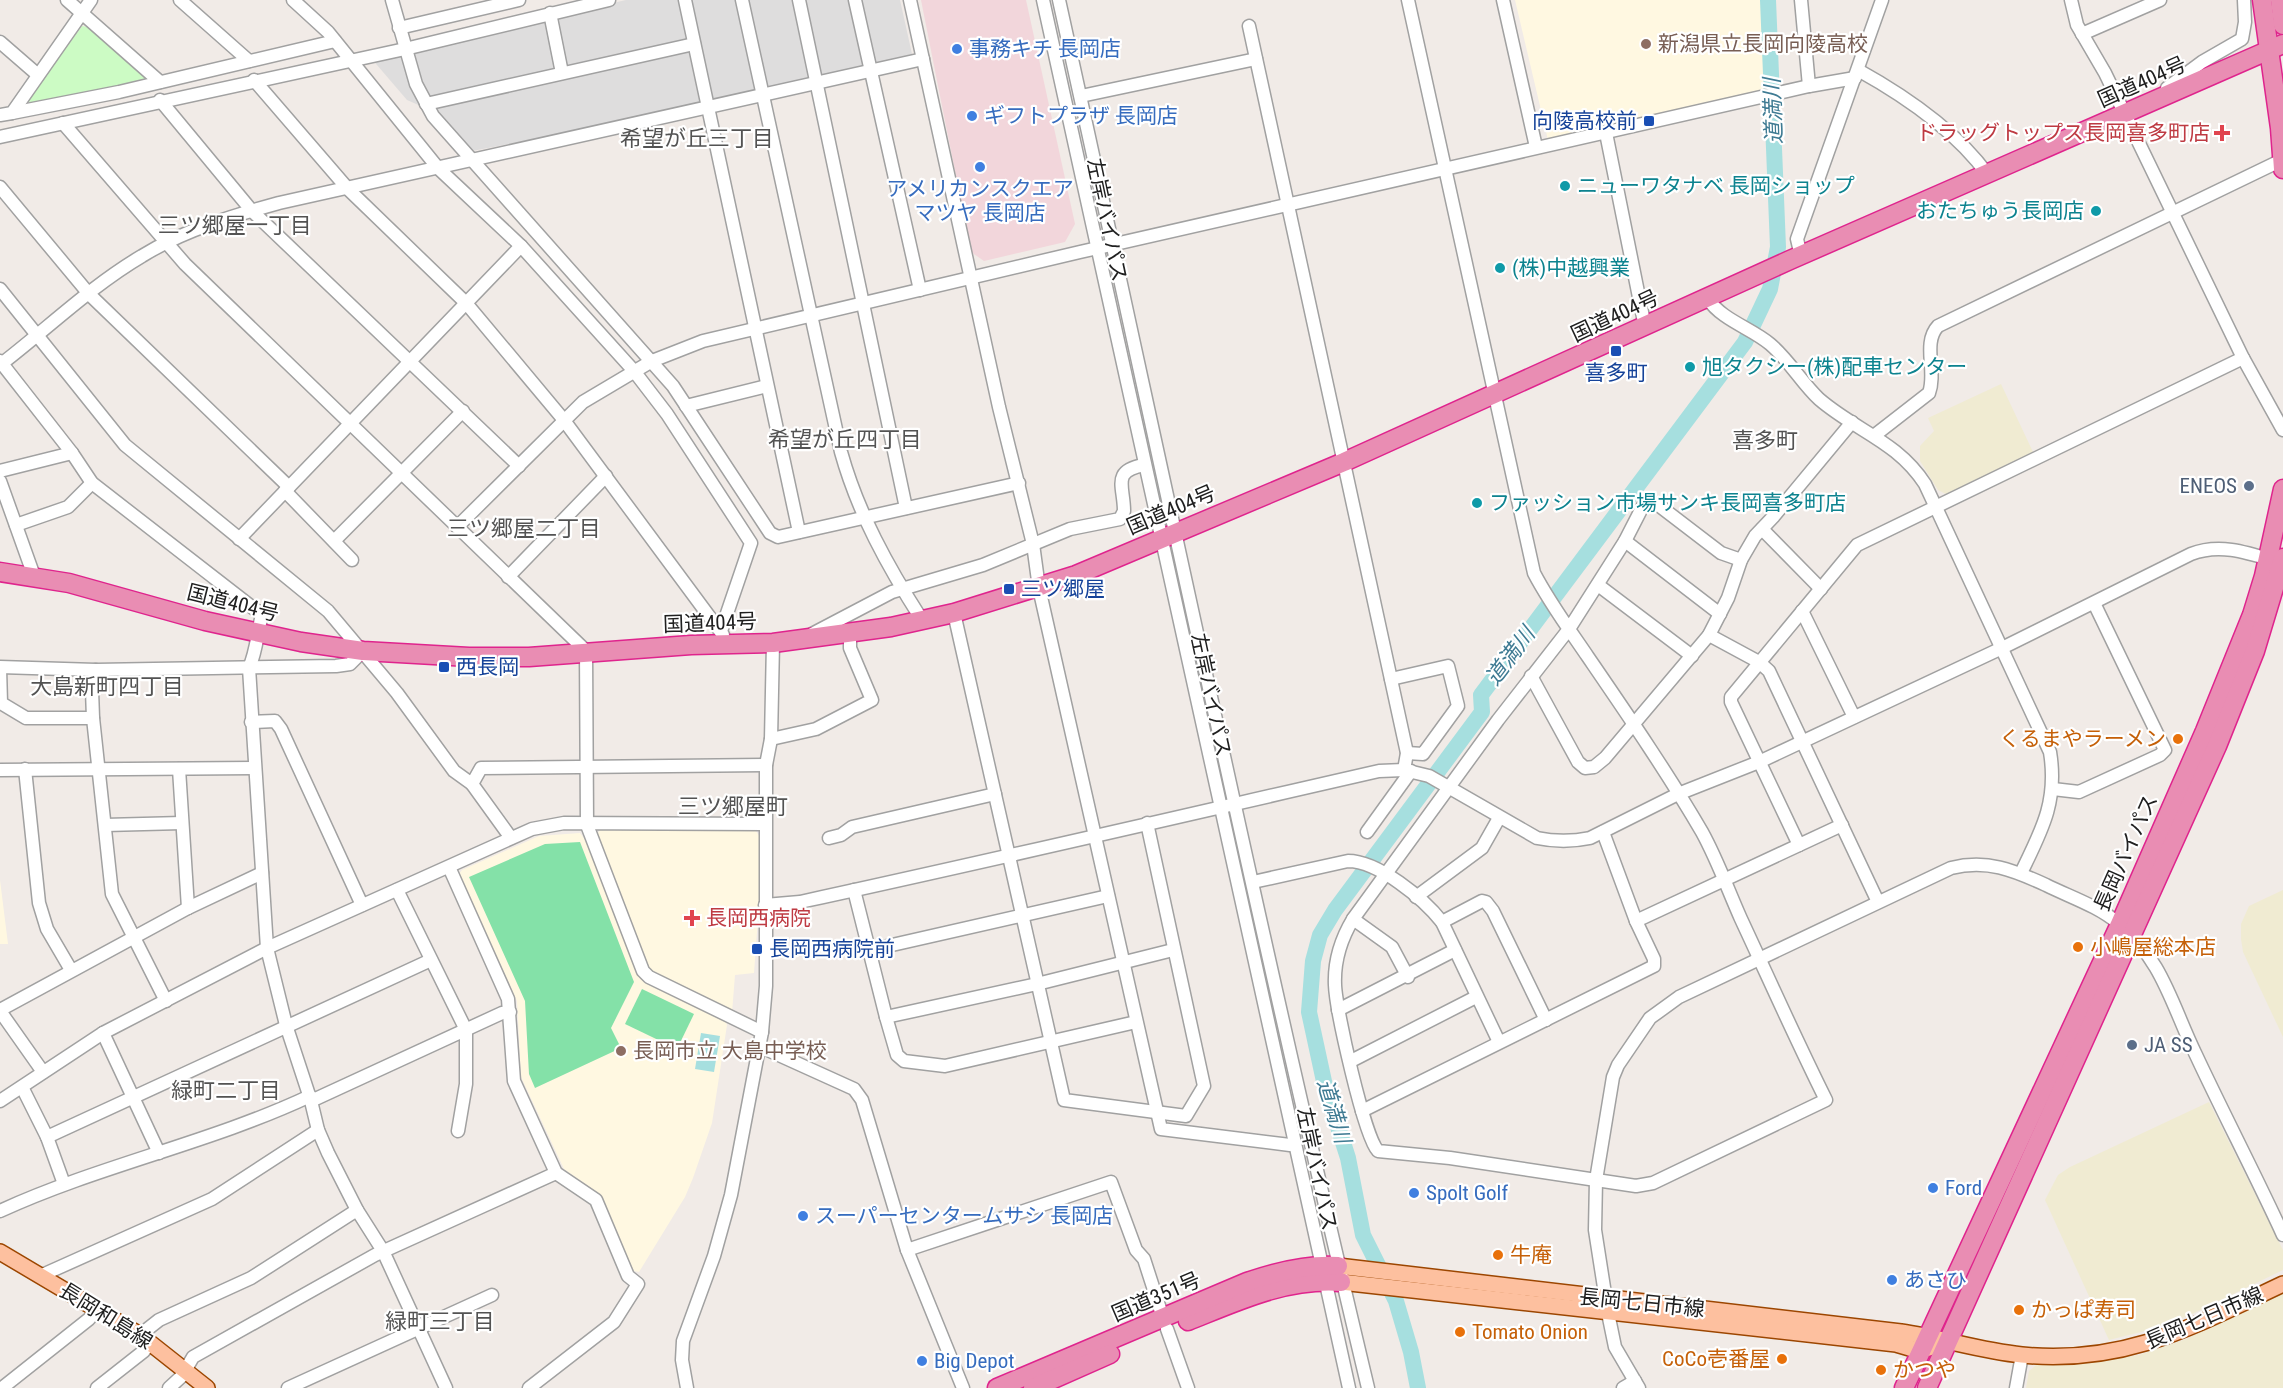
<svg xmlns="http://www.w3.org/2000/svg" width="2283" height="1388" viewBox="0 0 2283 1388" font-family="'Roboto Condensed','Noto Sans JP',sans-serif">
<style>
.residential{fill:#dedddd}
.commercial{fill:#f2d6db}
.education{fill:#fff8e1}
.farmland{fill:#f0ebd2}
.park{fill:#ccfbc4}
.pitch{fill:#84e1a8}
.water{fill:#a6dfdf}
.lines{fill:none;stroke-linecap:round;stroke-linejoin:round}
.river{stroke:#a6dfdf;stroke-width:16}
.minor-casing{stroke:#a1a1a1;stroke-width:15}
.major-casing{stroke:#9c4600;stroke-width:18}
.highway-casing{stroke:#df248d;stroke-width:21}
.minor{stroke:#fff;stroke-width:12}
.major{stroke:#fdc09f;stroke-width:15}
.highway{stroke:#e98db3;stroke-width:18}
.education-dot{fill:#8d6e63;stroke:#fff;stroke-width:2}
.shop-dot{fill:#3f7fe0;stroke:#fff;stroke-width:2}
.transit-dot{fill:#1a4fb4;stroke:#fff;stroke-width:2}
.health-dot{fill:#e0444e;stroke:#fff;stroke-width:2}
.culture-dot{fill:#0f9aa8;stroke:#fff;stroke-width:2}
.service-dot{fill:#5c6f8a;stroke:#fff;stroke-width:2}
.food-dot{fill:#e8710a;stroke:#fff;stroke-width:2}
.labels{text-anchor:middle;dominant-baseline:central;stroke-width:4.5;stroke-linejoin:round;paint-order:stroke}
.education-label{font-size:21px;fill:#785e54;stroke:#fff;text-anchor:start}
.shop-label{font-size:21px;fill:#366cbe;stroke:#fff;text-anchor:start}
.street-label{font-size:21px;fill:#202020;stroke:#fff}
.transit-label{font-size:21px;fill:#164399;stroke:#fff;text-anchor:start}
.health-label{font-size:21px;fill:#be3a42;stroke:#fff;text-anchor:end}
.culture-label{font-size:21px;fill:#0d838f;stroke:#fff;text-anchor:start}
.service-label{font-size:21px;fill:#4e5e75;stroke:#fff;text-anchor:end}
.food-label{font-size:21px;fill:#c56008;stroke:#fff;text-anchor:start}
.water-label{font-size:22px;font-style:italic;fill:#3f7b93;stroke:#fff}
.neighbourhood-label{font-size:22px;fill:#535353;stroke:#fff}
</style>
<rect width="100%" height="100%" fill="#f1ebe7"/>
<path class="residential" d="M626 0H900L912 54 699 107 472 151 439 114 407 100 371 58Z"/>
<path class="commercial" d="M921 0H1026L1075 224 1065 242 984 261 971 252Z"/>
<g class="education">
<path d="M1515 0H1765L1770 89 1548 140Z"/>
<path d="M600 830 756 831 760 837 759 904 754 973 735 975 732 1013 650 972 645 965 596 836Z"/>
<path d="M580 833 586 841 640 979 725 1020 727 1025 712 1123 693 1178 685 1197 639 1272 634 1271 597 1192 564 1169 521 1077 517 1001 459 874 462 870 539 836Z"/>
<path d="M0 880 8 944H0Z"/>
</g>
<g class="farmland">
<path d="M2001 384 2033 452 1946 494 1938 490 1920 461V446L1934 431 1928 418Z"/>
<path d="M2283 890V1037L2243 952 2241 939V924L2249 906Z"/>
<path d="M2209 1102 2283 1250V1270L2190 1315 2157 1328 2109 1340 2045 1200 2058 1175 2070 1167Z"/>
<path d="M2283 1292V1388H2026L2029 1371 2039 1363H2084L2139 1355 2186 1339Z"/>
</g>
<path class="park" d="M82 26 87 27 151 79 32 105 28 100Z"/>
<g class="pitch">
<path d="M580 842 634 982 611 1028 621 1048 535 1088 529 1074 525 1001 469 877 545 844Z"/>
<path d="M642 989 694 1014 677 1049 625 1024Z"/>
</g>
<path class="water" d="M701 1033 720 1036 714 1072 695 1069Z"/>
<g class="lines">
<path class="river" d="M1418 1388 1411 1352 1396 1301 1363 1235 1348 1158 1325 1086 1309 1012 1313 961 1320 935 1335 910 1482 712 1481 695 1745 342 1770 289 1778 247 1768 0"/>
<g class="minor-casing">
<g id="minor">
<path d="M67 0 160 82"/>
<path d="M180 0 249 61"/>
<path d="M293 0 328 32 438 168 521 246 634 371 667 414 751 543 721 631"/>
<path d="M392 0 416 84 433 116 673 386 770 533 778 537 1019 483"/>
<path d="M685 0 799 532"/>
<path d="M742 0 841 452C858 513 888 567 922 620"/>
<path d="M799 0 906 508"/>
<path d="M855 0 920 290"/>
<path d="M910 0 999 407 1033 544 1039 588 1161 1129 1290 1145"/>
<path d="M1043 0C1144 463 1250 925 1349 1388"/>
<path d="M1059 0C1161 463 1258 927 1368 1388"/>
<path d="M1408 0 1534 573C1549 602 1569 629 1588 657 1627 714 1667 772 1702 832 1717 859 1728 890 1741 919 1769 979 1796 1040 1826 1100L1653 1183 1636 1186 1450 1158 1378 1151C1364 1136 1336 1010 1335 985 1334 962 1341 939 1353 919L1498 720 1569 629 1625 541 1645 502 1657 504 1721 553 1741 560"/>
<path d="M1503 0 1536 147"/>
<path d="M1801 0 1809 86"/>
<path d="M2071 0 2077 25 2105 73 2243 358 2283 430"/>
<path d="M550 13 562 73"/>
<path d="M1249 26 1407 753 1404 770"/>
<path d="M399 28 519 0"/>
<path d="M2082 34 2160 0"/>
<path d="M0 42 38 75"/>
<path d="M1858 70C1905 96 1956 131 1988 175"/>
<path d="M254 80 348 189 466 303 563 419 723 635"/>
<path d="M2167 88 2202 62 2242 39 2245 22 2244 0"/>
<path d="M1081 96 1256 59"/>
<path d="M160 100 252 211 519 466"/>
<path d="M426 104 694 44"/>
<path d="M12 113 119 92 335 41"/>
<path d="M0 115 12 113 91 0"/>
<path d="M63 123 185 264 586 651 587 825 643 971 649 977 762 1032"/>
<path d="M1606 133 1645 327"/>
<path d="M0 137 405 49 609 0"/>
<path d="M0 187 89 294 289 487"/>
<path d="M1801 256 1797 239 1882 0"/>
<path d="M0 289 125 445 328 611 397 693 454 771 472 784 511 838"/>
<path d="M1708 299C1722 320 1751 328 1770 344 1789 360 1801 382 1819 399 1856 431 1897 441 1925 484L2050 752C2058 801 2042 830 2021 873"/>
<path d="M0 361 72 453 92 483 262 615C257 633 257 650 249 668L267 948 286 1025 311 1101 318 1130 328 1153 357 1210 383 1251 446 1388"/>
<path d="M0 365C47 329 91 286 142 256 184 230 232 216 279 203L923 59"/>
<path d="M686 406 767 386"/>
<path d="M1875 435 1929 393C1937 372 1922 343 1938 326L2282 160"/>
<path d="M0 471 72 453"/>
<path d="M0 481 34 576"/>
<path d="M285 491 352 560"/>
<path d="M16 525 68 507 92 483"/>
<path d="M457 527 583 402 652 361 703 341 1080 252 1809 86 1855 78"/>
<path d="M1762 529 1821 589"/>
<path d="M239 539 521 246"/>
<path d="M334 541 463 411"/>
<path d="M1625 541 1720 614"/>
<path d="M508 577 606 476"/>
<path d="M1598 585 1692 656"/>
<path d="M1802 611 1854 717"/>
<path d="M954 613 1064 1100 1186 1116 1204 1086 1147 823"/>
<path d="M812 634 892 592 983 565 1070 529 1120 519 1124 511C1124 486 1111 471 1144 465"/>
<path d="M1709 635 1759 662 1769 671 1878 902"/>
<path d="M0 667 96 670 336 666 350 664 363 651"/>
<path d="M0 668 1 703 26 718H93"/>
<path d="M96 670 92 690 93 718 112 894 166 1001"/>
<path d="M1531 676 1578 762 1585 768 1594 767 1605 758 1709 635 1728 598 1741 560 1755 536 1774 516 1852 422"/>
<path d="M1391 679 1448 666 1458 706 1423 754 1407 753"/>
<path d="M251 722 275 721 281 729 362 905"/>
<path d="M771 739 816 729 872 700 850 648V633"/>
<path d="M25 769 39 903 47 929 71 970"/>
<path d="M179 769 188 908"/>
<path d="M0 770 254 768"/>
<path d="M472 784 481 768 766 765"/>
<path d="M2053 789 2079 792 2160 755 2165 750 2094 603"/>
<path d="M105 825 182 823"/>
<path d="M1367 832 1411 771"/>
<path d="M829 838 841 835 852 827 995 794"/>
<path d="M1799 845 1731 702V697L1857 545 2243 358"/>
<path d="M449 867 508 999 514 1081 556 1173 596 1200 628 1276 638 1284 614 1322 529 1388"/>
<path d="M1253 882 1348 861C1378 861 1423 898 1442 922L1482 901 1486 902 1493 911 1546 1020"/>
<path d="M397 890 466 1030V1084L458 1131"/>
<path d="M854 890 886 1017 897 1055 904 1061 945 1066 1136 1022"/>
<path d="M1416 897 1482 848 1499 818"/>
<path d="M765 905 800 902C994 860 1186 815 1379 771L1404 770 1429 776 1537 838C1556 842 1571 842 1590 838L1678 794 1759 762 2002 648 2191 554C2219 543 2246 552 2275 561"/>
<path d="M1353 919 1392 947 1408 977"/>
<path d="M1636 921 1842 825"/>
<path d="M1442 922 1499 1042"/>
<path d="M870 950 1108 896"/>
<path d="M0 1010 188 908 262 873"/>
<path d="M1338 1010 1455 950"/>
<path d="M0 1011 43 1072"/>
<path d="M886 1017 1037 984 1173 950"/>
<path d="M103 1033 159 1153"/>
<path d="M759 1046 854 1089 862 1100 907 1250 963 1388"/>
<path d="M1351 1061 1476 997"/>
<path d="M22 1087 47 1137 64 1184"/>
<path d="M0 1101 103 1033 267 948 532 829 564 823 765 824"/>
<path d="M311 1101 502 1013 510 1012"/>
<path d="M1362 1111 1654 966V959L1636 921 1603 832"/>
<path d="M47 1137 431 960"/>
<path d="M0 1211C100 1165 210 1143 310 1096"/>
<path d="M907 1250 1111 1182 1136 1250 1144 1259 1163 1318"/>
<path d="M40 1276 212 1199 318 1130"/>
<path d="M1167 1329 1188 1388"/>
<path d="M140 1335 159 1320 251 1278 357 1210"/>
<path d="M2 1388 89 1319 98 1308"/>
<path d="M97 1388 144 1351 150 1343"/>
<path d="M169 1388 182 1376 193 1357 375 1255 556 1173"/>
<path d="M288 1388 492 1295"/>
<path d="M687 1388 682 1360 683 1341 714 1256 731 1195 762 1032 766 986V765L771 739 773 643"/>
<path d="M1623 1388 1635 1381"/>
<path d="M1639 1388 1615 1347 1608 1313 1595 1230 1596 1180 1613 1077 1618 1065 1650 1018 1679 997 1951 868C1987 859 2013 870 2046 885 2070 897 2098 906 2118 923 2163 960 2172 1006 2196 1055 2224 1115 2255 1174 2283 1235"/>
<path d="M2016 1388 2022 1355"/>
</g>
</g>
<g class="major-casing">
<g id="major">
<path d="M0 1252 140 1335 207 1388"/>
<path d="M1338 1266 1901 1332C1942 1338 1981 1351 2022 1355 2125 1365 2194 1326 2283 1284"/>
<path d="M1341 1282 1896 1344 1920 1351 1932 1347"/>
</g>
</g>
<g class="highway-casing">
<g id="highway">
<path d="M2262 0 2280 128 2283 169"/>
<path d="M2280 0 2283 25"/>
<path d="M0 572 69 583 205 621 301 642 363 651 469 657H529L691 645 773 643 891 627 954 613 1076 575 1344 462 1790 260 2283 44"/>
<path d="M1188 1321C1238 1301 1286 1278 1341 1282"/>
<path d="M997 1388 1247 1282C1276 1272 1307 1264 1338 1266"/>
<path d="M1033 1388 1110 1354"/>
<path d="M1904 1388 2120 924 2205 731 2252 615 2264 576 2283 489"/>
<path d="M1927 1388 2217 746 2255 651 2283 558"/>
</g>
</g>
<use href="#minor" class="minor"/>
<use href="#major" class="major"/>
<use href="#highway" class="highway"/>
</g>
<g class="education-dot">
<circle cx="1646" cy="44" r="6"/>
<circle cx="621" cy="1051" r="6"/>
</g>
<g class="shop-dot">
<circle cx="957" cy="49" r="6"/>
<circle cx="972" cy="116" r="6"/>
<circle cx="980" cy="167" r="6"/>
<circle cx="1933" cy="1188" r="6"/>
<circle cx="1414" cy="1193" r="6"/>
<circle cx="803" cy="1216" r="6"/>
<circle cx="1892" cy="1280" r="6"/>
<circle cx="922" cy="1361" r="6"/>
</g>
<g class="transit-dot">
<rect x="1643" y="115" width="12" height="12" rx="3"/>
<rect x="1610" y="345" width="12" height="12" rx="3"/>
<rect x="1003" y="583" width="12" height="12" rx="3"/>
<rect x="438" y="661" width="12" height="12" rx="3"/>
<rect x="751" y="943" width="12" height="12" rx="3"/>
</g>
<g class="health-dot">
<path d="M2219 124h6v6h6v6h-6v6h-6v-6h-6v-6h6z"/>
<path d="M689 909h6v6h6v6h-6v6h-6v-6h-6v-6h6z"/>
</g>
<g class="culture-dot">
<circle cx="1565" cy="186" r="6"/>
<circle cx="2096" cy="211" r="6"/>
<circle cx="1500" cy="268" r="6"/>
<circle cx="1690" cy="367" r="6"/>
<circle cx="1477" cy="503" r="6"/>
</g>
<g class="service-dot">
<circle cx="2249" cy="486" r="6"/>
<circle cx="2132" cy="1045" r="6"/>
</g>
<g class="food-dot">
<circle cx="2178" cy="739" r="6"/>
<circle cx="2078" cy="947" r="6"/>
<circle cx="1498" cy="1255" r="6"/>
<circle cx="2019" cy="1310" r="6"/>
<circle cx="1460" cy="1332" r="6"/>
<circle cx="1782" cy="1359" r="6"/>
<circle cx="1881" cy="1370" r="6"/>
</g>
<g class="labels">
<g class="education-label">
<text x="1658" y="44">新潟県立長岡向陵高校</text>
<text x="633" y="1051">長岡市立 大島中学校</text>
</g>
<g class="shop-label">
<text x="969" y="49">事務キチ 長岡店</text>
<text x="984" y="116">ギフトプラザ 長岡店</text>
<text x="980" y="189" text-anchor="middle">アメリカンスクエア<tspan x="980" dy="24">マツヤ 長岡店</tspan></text>
<text x="1945" y="1188">Ford</text>
<text x="1426" y="1193">Spolt Golf</text>
<text x="815" y="1216">スーパーセンタームサシ 長岡店</text>
<text x="1904" y="1280">あさひ</text>
<text x="934" y="1361">Big Depot</text>
</g>
<g class="street-label">
<text transform="translate(2142 82) rotate(-24)">国道404号</text>
<text transform="translate(1107 220) rotate(78)">左岸バイパス</text>
<text transform="translate(1615 316) rotate(-25)">国道404号</text>
<text transform="translate(1171 510) rotate(-23)">国道404号</text>
<text transform="translate(233 603) rotate(14)">国道404号</text>
<text transform="translate(710 623) rotate(-2)">国道404号</text>
<text transform="translate(1211 695) rotate(78)">左岸バイパス</text>
<text transform="translate(2126 853) rotate(-66)">長岡バイパス</text>
<text transform="translate(1317 1169) rotate(78)">左岸バイパス</text>
<text transform="translate(1156 1297) rotate(-23)">国道351号</text>
<text transform="translate(1642 1303) rotate(6)">長岡七日市線</text>
<text transform="translate(106 1316) rotate(32)">長岡和島線</text>
<text transform="translate(2204 1318) rotate(-23)">長岡七日市線</text>
</g>
<g class="transit-label">
<text x="1637" y="121" text-anchor="end">向陵高校前</text>
<text x="1616" y="373" text-anchor="middle">喜多町</text>
<text x="1021" y="589">三ツ郷屋</text>
<text x="456" y="667">西長岡</text>
<text x="769" y="949">長岡西病院前</text>
</g>
<g class="health-label">
<text x="2210" y="133">ドラッグトップス長岡喜多町店</text>
<text x="706" y="918" text-anchor="start">長岡西病院</text>
</g>
<g class="culture-label">
<text x="1577" y="186">ニューワタナベ 長岡ショップ</text>
<text x="2084" y="211" text-anchor="end">おたちゅう長岡店</text>
<text x="1512" y="268">(株)中越興業</text>
<text x="1702" y="367">旭タクシー(株)配車センター</text>
<text x="1489" y="503">ファッション市場サンキ長岡喜多町店</text>
</g>
<g class="service-label">
<text x="2237" y="486">ENEOS</text>
<text x="2144" y="1045" text-anchor="start">JA SS</text>
</g>
<g class="food-label">
<text x="2166" y="739" text-anchor="end">くるまやラーメン</text>
<text x="2090" y="947">小嶋屋総本店</text>
<text x="1510" y="1255">牛庵</text>
<text x="2031" y="1310">かっぱ寿司</text>
<text x="1472" y="1332">Tomato Onion</text>
<text x="1770" y="1359" text-anchor="end">CoCo壱番屋</text>
<text x="1893" y="1370">かつや</text>
</g>
<g class="water-label">
<text transform="translate(1773 111) rotate(-92)">道満川</text>
<text transform="translate(1510 656) rotate(-53)">道満川</text>
<text transform="translate(1334 1111) rotate(73)">道満川</text>
</g>
<g class="neighbourhood-label">
<text x="697" y="138">希望が丘三丁目</text>
<text x="235" y="225">三ツ郷屋一丁目</text>
<text x="845" y="439">希望が丘四丁目</text>
<text x="1765" y="440">喜多町</text>
<text x="524" y="528">三ツ郷屋二丁目</text>
<text x="107" y="686">大島新町四丁目</text>
<text x="733" y="806">三ツ郷屋町</text>
<text x="226" y="1090">緑町二丁目</text>
<text x="440" y="1321">緑町三丁目</text>
</g>
</g>
</svg>
